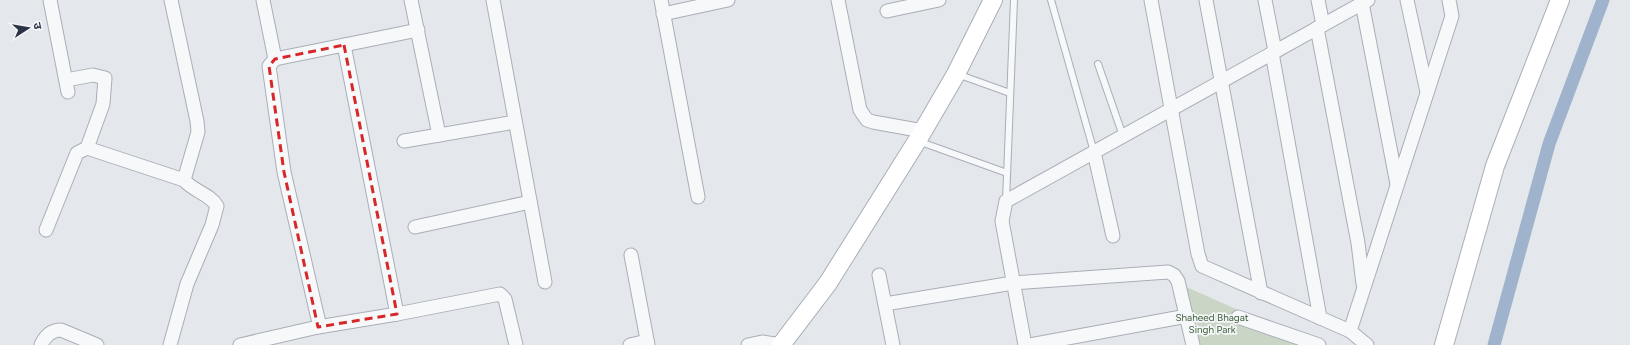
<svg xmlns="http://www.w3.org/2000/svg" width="1630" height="345" viewBox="0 0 1630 345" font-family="Figtree,'Noto Sans Devanagari',sans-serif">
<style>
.green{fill:#c9d6c5}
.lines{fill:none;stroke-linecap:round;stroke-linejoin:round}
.canal{stroke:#9fb4cc;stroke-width:13}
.lane-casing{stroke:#a9aeb7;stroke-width:8}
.street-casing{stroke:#a9aeb7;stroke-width:15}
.secondary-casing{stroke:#a9aeb7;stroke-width:20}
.lane{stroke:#f7f8fa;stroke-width:6}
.street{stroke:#f7f8fa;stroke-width:13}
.secondary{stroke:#fff;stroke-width:18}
.marked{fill:none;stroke:#d62828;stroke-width:3;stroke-dasharray:8 5;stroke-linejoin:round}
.labels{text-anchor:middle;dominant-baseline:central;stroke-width:3.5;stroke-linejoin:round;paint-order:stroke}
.park-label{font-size:10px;fill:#3f6138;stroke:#f4f6f9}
</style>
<rect width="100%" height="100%" fill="#e4e7ec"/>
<path class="green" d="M1184 286 1317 345H1193Z"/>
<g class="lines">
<path class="canal" d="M1494 345 1549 144 1603 0"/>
<g class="lane-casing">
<g id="lane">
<path d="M1051 0 1094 152"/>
<path d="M1098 64 1123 136"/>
<path d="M957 74 1010 93"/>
<path d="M918 141 1007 173"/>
<path d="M1006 201 1014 0"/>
</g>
</g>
<g class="street-casing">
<g id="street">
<path d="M50 0 68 92"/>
<path d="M263 0 275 59"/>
<path d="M411 0 439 135"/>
<path d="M493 0 545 282"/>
<path d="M661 0 698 197"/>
<path d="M838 0 860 110 867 120 873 122 923 131"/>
<path d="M1151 0 1198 254 1202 266 1350 331 1367 345"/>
<path d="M1206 0 1261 293"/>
<path d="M1265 0 1275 51"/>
<path d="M1318 0 1323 25"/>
<path d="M1407 0 1427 92"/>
<path d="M1362 3 1397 184"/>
<path d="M887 11 939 0"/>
<path d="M663 14 728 0"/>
<path d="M1317 28 1358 243 1363 284"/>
<path d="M344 45 418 30"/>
<path d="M1272 53 1320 318"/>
<path d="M404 141 515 122"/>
<path d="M87 148 184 180"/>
<path d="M1094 152 1113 236"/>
<path d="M415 227 530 202"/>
<path d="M46 230 77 153 87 148 103 104 105 78 93 75 66 80"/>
<path d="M631 255 648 345"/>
<path d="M879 275 893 345"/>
<path d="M885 304 1013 283 1168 272 1174 275 1178 281 1193 345"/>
<path d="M1238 317 1319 345"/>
<path d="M318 327 397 314 500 294 505 299 516 345"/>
<path d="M1350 331 1452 16 1449 0"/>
<path d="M41 345C45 336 51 330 61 330L97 345"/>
<path d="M170 345 187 284 212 225 217 206C210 194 193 191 184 180L198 132 197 121 171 0"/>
<path d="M240 345 318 327 319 323 284 172 269 66 275 59 344 45 397 314"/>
<path d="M630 345 647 341"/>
<path d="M748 345 762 342 781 345"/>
<path d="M1025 345 1002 221 1006 201 1368 0"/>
<path d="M1030 345 1187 316"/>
</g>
</g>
<g class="secondary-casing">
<g id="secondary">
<path d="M781 345 828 283 917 141 956 74 993 0"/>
<path d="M1444 345 1495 166 1560 0"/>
</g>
</g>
<use href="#lane" class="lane"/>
<use href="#street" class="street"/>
<use href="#secondary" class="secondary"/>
</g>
<path class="marked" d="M344 45 397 314 318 327 284 172 269 66 275 59Z"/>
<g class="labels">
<g class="park-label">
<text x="1212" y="317">Shaheed Bhagat<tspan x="1212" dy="12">Singh Park</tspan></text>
</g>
</g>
<g transform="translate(28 28) rotate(78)" stroke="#f4f6f9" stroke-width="3" paint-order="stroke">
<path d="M0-3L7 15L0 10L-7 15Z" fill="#2b3445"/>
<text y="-6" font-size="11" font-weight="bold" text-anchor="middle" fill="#2b3445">उ</text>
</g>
</svg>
